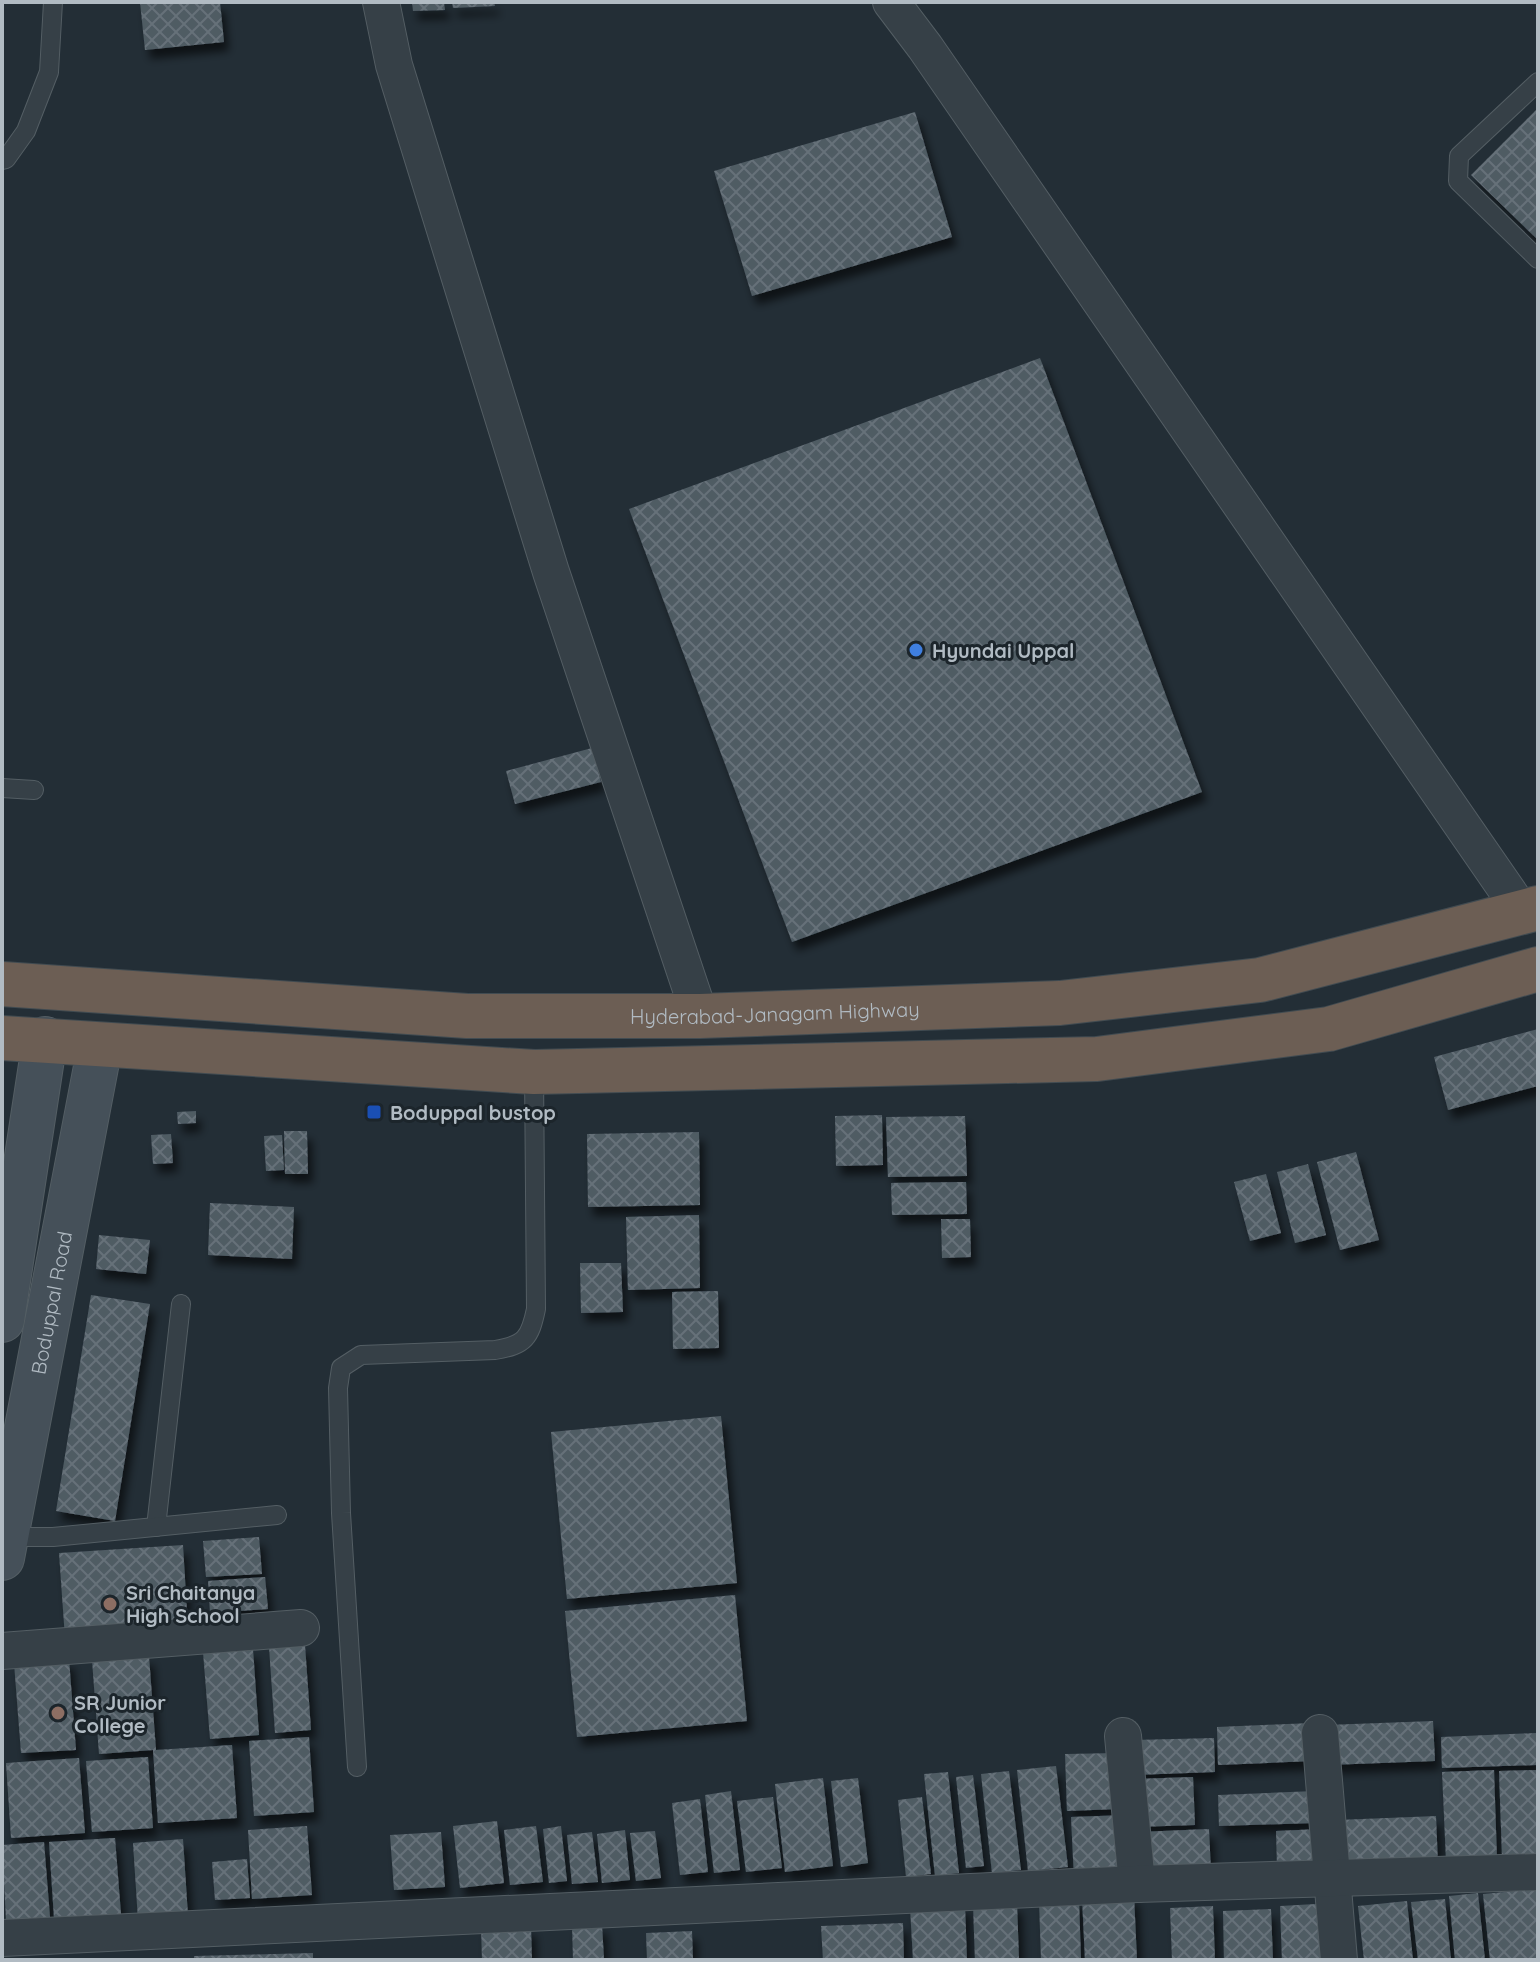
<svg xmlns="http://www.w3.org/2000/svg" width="1540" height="1962" viewBox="0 0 1540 1962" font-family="Quicksand,sans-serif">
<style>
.building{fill:url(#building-cross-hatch);filter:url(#shadow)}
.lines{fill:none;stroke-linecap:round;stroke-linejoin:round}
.lane-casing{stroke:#545e64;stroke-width:20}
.street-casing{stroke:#545e64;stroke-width:38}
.secondary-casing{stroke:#545e64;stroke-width:46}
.highway-casing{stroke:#414b51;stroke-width:46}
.lane{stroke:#364047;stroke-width:18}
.street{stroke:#364047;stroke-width:36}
.secondary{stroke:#455059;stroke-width:44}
.highway{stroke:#6c5e54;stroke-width:44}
.shop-dot{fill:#3f7fe0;stroke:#1c252b;stroke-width:3}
.transit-dot{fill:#1a4fb4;stroke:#1c252b;stroke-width:3}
.education-dot{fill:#8d6e63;stroke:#1c252b;stroke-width:3}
.labels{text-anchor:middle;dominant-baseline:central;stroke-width:6;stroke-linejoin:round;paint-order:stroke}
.poi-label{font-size:20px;font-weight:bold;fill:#b1bbc3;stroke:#1c252b;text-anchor:start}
.street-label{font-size:20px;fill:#b1bbc3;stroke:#1c252b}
</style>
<defs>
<pattern id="building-cross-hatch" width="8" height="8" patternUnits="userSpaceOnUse" patternTransform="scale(2)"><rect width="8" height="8" fill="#4f5b64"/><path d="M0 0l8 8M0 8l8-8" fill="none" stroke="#667179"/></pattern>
<filter id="shadow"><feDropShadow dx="5" dy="9" stdDeviation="4" flood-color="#0009"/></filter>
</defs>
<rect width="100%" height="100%" fill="#232e36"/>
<g class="building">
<path d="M140 2H220L224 42 145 50Z"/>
<path d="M412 2H444L445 10 413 11Z"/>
<path d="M452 2H494L495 6 453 8Z"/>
<path d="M1538 108V240L1471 175Z"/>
<path d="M915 112 952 237 752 296 714 171Z"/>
<path d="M1040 358 1202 792 792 942 629 509Z"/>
<path d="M592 748 601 782 515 804 506 771Z"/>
<path d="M1538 1029V1086L1448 1110 1434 1057Z"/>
<path d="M196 1111V1123L178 1124 177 1112Z"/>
<path d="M882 1115 883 1165 836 1166 835 1116Z"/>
<path d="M965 1116 967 1176 888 1177 886 1117Z"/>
<path d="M284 1131H307L308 1174H285Z"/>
<path d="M699 1132 700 1205 588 1207 587 1134Z"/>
<path d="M171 1134 173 1163 153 1164 151 1135Z"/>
<path d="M282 1135 284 1170 266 1171 264 1136Z"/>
<path d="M1356 1152 1379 1240 1340 1250 1317 1162Z"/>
<path d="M1308 1164 1326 1235 1295 1243 1277 1172Z"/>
<path d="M1266 1174 1281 1233 1250 1241 1234 1182Z"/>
<path d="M966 1182 967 1214 892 1215 891 1183Z"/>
<path d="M210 1203 294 1207 292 1259 208 1255Z"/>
<path d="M699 1215 700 1288 628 1290 626 1217Z"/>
<path d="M941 1219H970L971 1257 942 1258Z"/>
<path d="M99 1235 150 1240 146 1274 96 1269Z"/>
<path d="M580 1263H621L623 1312 581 1313Z"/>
<path d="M718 1291 719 1348 673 1349 672 1292Z"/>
<path d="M91 1295 150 1304 115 1521 56 1511Z"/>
<path d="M721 1416 737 1583 567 1599 551 1432Z"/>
<path d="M259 1537 262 1574 206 1577 203 1541Z"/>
<path d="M183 1545 188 1629 65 1638 59 1553Z"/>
<path d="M265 1577 268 1609 210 1613 208 1581Z"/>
<path d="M735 1595 747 1721 577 1737 565 1611Z"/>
<path d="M305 1645 311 1730 275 1733 269 1647Z"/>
<path d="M253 1649 259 1735 210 1739 203 1652Z"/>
<path d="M149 1656 156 1750 232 1745 237 1818 158 1823 153 1750 99 1754 92 1660Z"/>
<path d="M69 1659 76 1750 21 1753 14 1663Z"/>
<path d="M1433 1721 1435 1761 1328 1765 1326 1725Z"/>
<path d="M1311 1723 1313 1761 1218 1765 1217 1727Z"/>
<path d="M1536 1733 1537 1765 1442 1768 1441 1737Z"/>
<path d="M309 1737 314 1812 254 1816 249 1741Z"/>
<path d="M1214 1738 1215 1772 1134 1775 1133 1740Z"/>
<path d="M1117 1753 1119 1809 1067 1811 1065 1754Z"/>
<path d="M148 1757 153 1828 92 1832 86 1761Z"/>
<path d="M79 1758 85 1833 11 1838 6 1763Z"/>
<path d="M1056 1766 1068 1867 1028 1871 1017 1770Z"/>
<path d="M1494 1770 1497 1859 1446 1860 1442 1772Z"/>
<path d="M1538 1770V1855L1502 1856 1499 1771Z"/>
<path d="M1009 1771 1021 1870 992 1873 981 1774Z"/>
<path d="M948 1772 959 1873 935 1876 924 1774Z"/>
<path d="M973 1775 984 1866 966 1868 956 1777Z"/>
<path d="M1193 1777 1195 1825 1137 1827 1135 1779Z"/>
<path d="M823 1778 833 1866 785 1872 775 1784Z"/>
<path d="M858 1778 868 1863 841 1867 831 1781Z"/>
<path d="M731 1791 740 1870 714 1873 705 1795Z"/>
<path d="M1315 1791 1316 1823 1219 1826 1218 1795Z"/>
<path d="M773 1797 782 1868 746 1872 737 1801Z"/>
<path d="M922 1797 931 1874 906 1877 898 1800Z"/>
<path d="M700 1799 708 1872 680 1875 672 1803Z"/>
<path d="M1127 1815 1129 1876 1074 1878 1071 1817Z"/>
<path d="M1436 1816 1438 1865 1339 1869 1337 1820Z"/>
<path d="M497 1821 504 1883 460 1888 453 1826Z"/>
<path d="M307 1826 312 1895 252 1899 248 1830Z"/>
<path d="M536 1826 543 1882 510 1885 504 1830Z"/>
<path d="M561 1826 567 1881 549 1883 543 1829Z"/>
<path d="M1209 1829 1211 1872 1141 1874 1139 1832Z"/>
<path d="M1321 1829 1322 1866 1277 1868 1276 1831Z"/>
<path d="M625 1830 630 1880 602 1883 597 1834Z"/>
<path d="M655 1831 661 1878 636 1881 630 1833Z"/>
<path d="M441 1832 445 1887 394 1890 390 1835Z"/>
<path d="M592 1832 598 1882 572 1884 567 1835Z"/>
<path d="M115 1838 121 1914 54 1918 49 1842Z"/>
<path d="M183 1839 188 1916 138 1920 133 1843Z"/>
<path d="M44 1842 50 1917 6 1920 2 1845Z"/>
<path d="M247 1859 250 1898 215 1900 212 1862Z"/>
<path d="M1538 1889V1960H1490L1483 1894Z"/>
<path d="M1478 1893 1485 1960H1455L1449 1896Z"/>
<path d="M1134 1895 1137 1960H1085L1082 1897Z"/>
<path d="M1079 1899 1081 1960H1041L1039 1901Z"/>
<path d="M1445 1899 1451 1960H1418L1411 1902Z"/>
<path d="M1407 1901 1413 1960H1364L1358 1906Z"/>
<path d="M1017 1903 1019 1960H975L973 1904Z"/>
<path d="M1333 1903 1335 1960H1282L1280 1906Z"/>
<path d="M965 1905 967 1960H913L910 1907Z"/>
<path d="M1213 1906 1215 1960H1172L1170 1908Z"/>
<path d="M1271 1909 1273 1960H1224L1223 1911Z"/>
<path d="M903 1923 904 1960H823L821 1926Z"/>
<path d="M602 1924 604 1960H573L572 1925Z"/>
<path d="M531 1927 532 1960H482L481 1928Z"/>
<path d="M692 1931 693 1960H647L646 1933Z"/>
<path d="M313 1953V1960H194V1956Z"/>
</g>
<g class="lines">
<g class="lane-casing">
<g id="lane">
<path d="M1538 82 1459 156 1458 181 1538 259"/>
<path d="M2 160 6 159 26 131 49 72 53 2"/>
<path d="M2 788 34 790"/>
<path d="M156 1527 181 1304"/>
<path d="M5 1537H53L277 1515"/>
<path d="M357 1767 341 1513 338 1388 341 1368 361 1355 495 1350C525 1345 530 1338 536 1309L534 1072"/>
</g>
</g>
<g class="street-casing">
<g id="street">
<path d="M381 2 394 65 551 572 700 1016"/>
<path d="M891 2 925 47 1522 912"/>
<path d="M2 1651 301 1628"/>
<path d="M1320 1733 1339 1960"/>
<path d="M1123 1736 1137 1884"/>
<path d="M2 1938 1137 1884 1538 1872"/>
</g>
</g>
<g class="secondary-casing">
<g id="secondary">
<path d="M2 1320 45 1039"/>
<path id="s1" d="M2 1558 100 1046"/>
</g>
</g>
<g class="highway-casing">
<g id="highway">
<path id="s2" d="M2 984 467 1016H700L1060 1003 1260 980 1538 908"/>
<path d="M2 1038 534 1072 1097 1059 1329 1029 1538 969"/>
</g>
</g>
<use href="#lane" class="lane"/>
<use href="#street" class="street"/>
<use href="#secondary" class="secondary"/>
<use href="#highway" class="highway"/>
</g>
<circle class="shop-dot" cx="916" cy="650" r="8"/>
<rect class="transit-dot" x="366" y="1104" width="16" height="16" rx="4"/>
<g class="education-dot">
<circle cx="110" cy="1604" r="8"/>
<circle cx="58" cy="1713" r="8"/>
</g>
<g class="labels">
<g class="poi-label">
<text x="932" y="650">Hyundai Uppal</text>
<text x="390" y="1112">Boduppal bustop</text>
<text x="126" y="1592">Sri Chaitanya<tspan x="126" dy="23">High School</tspan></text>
<text x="74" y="1702">SR Junior<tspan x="74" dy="23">College</tspan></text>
</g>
<g class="street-label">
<text stroke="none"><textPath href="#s2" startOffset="774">Hyderabad-Janagam Highway</textPath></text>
<text stroke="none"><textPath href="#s1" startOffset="260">Boduppal Road</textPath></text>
</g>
</g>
<rect width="1540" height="1962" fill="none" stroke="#b1bbc3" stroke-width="8"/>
</svg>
